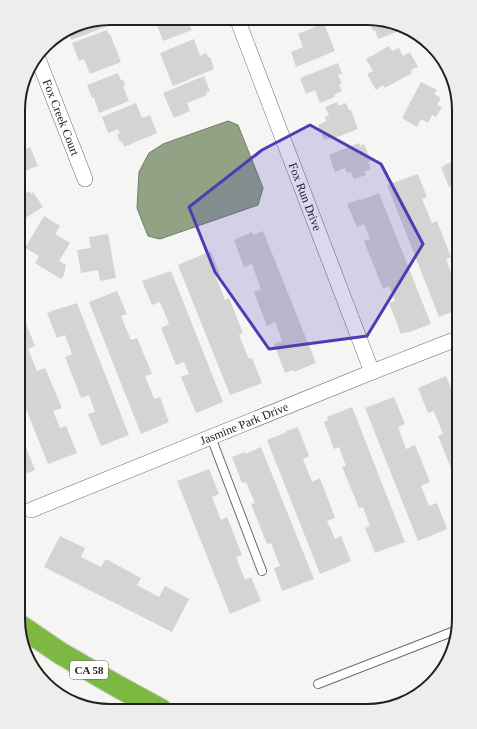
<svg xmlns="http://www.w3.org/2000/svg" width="477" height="729" viewBox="0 0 477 729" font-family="'Times New Roman',serif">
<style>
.water{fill:#92a385;stroke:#707c67}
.building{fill:#d3d5d2}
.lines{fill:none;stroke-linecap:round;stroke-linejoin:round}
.service-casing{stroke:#6c6d6b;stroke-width:10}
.minor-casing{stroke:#6c6d6b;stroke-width:16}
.motorway-casing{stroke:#d3d3d2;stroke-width:24}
.service{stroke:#fff;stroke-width:8}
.minor{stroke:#fff;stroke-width:15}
.motorway{stroke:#7db842;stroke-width:22}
.marked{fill:#4c3db4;fill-opacity:0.2;stroke:#4c3db4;stroke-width:3;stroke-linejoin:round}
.labels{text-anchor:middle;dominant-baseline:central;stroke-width:4;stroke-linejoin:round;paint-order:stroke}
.shield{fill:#fff;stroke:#646463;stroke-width:1}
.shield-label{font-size:11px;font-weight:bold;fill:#212120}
.street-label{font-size:12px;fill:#212120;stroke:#fff}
.rim{fill:none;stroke:#212120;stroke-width:2}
</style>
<rect width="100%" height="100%" fill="#f5f6f4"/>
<path class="water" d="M228 121 238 125 263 188 258 205 160 239 148 236 137 208 139 172 149 153 163 144Z"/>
<g class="building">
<path d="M369 20H384L397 25 399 31 378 39 375 30 373 31Z"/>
<path d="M289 21H306L292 26Z"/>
<path d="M160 22H196L189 24 192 30 163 41 157 25 160 23Z"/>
<path d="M80 23H116L71 40 68 30Z"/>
<path d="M324 23 335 51 296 67 291 52 303 47 298 34Z"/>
<path d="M107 30 109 34H110L121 62 90 74 84 59 79 61 72 43Z"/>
<path d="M194 39 200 56 206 53 209 58 210 57 214 69 173 86 160 53Z"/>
<path d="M389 46 392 51 399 48 403 56 410 52 418 67 411 70 412 73 385 88 383 85 376 90 367 74 373 71 366 59Z"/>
<path d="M338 63 342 74 338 75 342 84 339 85 342 91 334 95 335 97 320 103 315 90 306 94 300 78Z"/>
<path d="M118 73 121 80H123L125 86 123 87 129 101 99 113 94 98H92L87 85Z"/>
<path d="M204 76 210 91 206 92 207 95 187 103 190 111 174 118 163 93Z"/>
<path d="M421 82 437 90 434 94 441 98 437 105 442 107 436 117 432 115 428 123 421 119 417 127 402 118Z"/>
<path d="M337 102 338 106 346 103 349 110H351L358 129 332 139 331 138 324 140 318 125 326 121 325 117 329 115 325 107Z"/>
<path d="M136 103 142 118 150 115 157 133 124 147 122 141 120 142 117 134 120 133 118 129 108 133 102 117Z"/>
<path d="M19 137H21L26 149 30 147 38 166 19 173Z"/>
<path d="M359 143 360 146 364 144 371 161 368 162 371 169 364 172 366 175 354 179 351 172 347 173 345 168 335 172 329 155Z"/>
<path d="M459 159V201L453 186 449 187 441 167 445 166 444 165Z"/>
<path d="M418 174 427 197 422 199 432 223 437 221 451 257 446 259 454 281 459 280V309L439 317 387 185Z"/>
<path d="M29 191 31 194 33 192 43 207 19 222V198Z"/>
<path d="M379 193 431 324 407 333V332L401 334 389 303 395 301 389 286 383 289 364 241 370 239 364 224 357 227 347 204 360 199 361 200Z"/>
<path d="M44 216 60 226 55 234 70 243 59 261 66 265 64 275 61 279 35 263 39 256 25 248Z"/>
<path d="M263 231 316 363 294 372 293 370 285 373 274 344 282 341 275 322 267 326 254 292 261 289 252 264 244 267 234 240 252 232 253 235Z"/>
<path d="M108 234 116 278 100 281 98 270 81 273 77 250 91 248 89 237Z"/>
<path d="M211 251 220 275 216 277 225 300 229 298 243 333 239 335 249 359 252 358 262 383 230 395 178 265Z"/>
<path d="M171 271 223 402 196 413 181 377 189 374 184 362 176 365 161 328 169 324 160 302 152 305 142 281Z"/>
<path d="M117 291 127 314 121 316 131 340 137 338 152 374 145 376 154 399 160 397 169 422 141 434 89 302Z"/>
<path d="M77 303 129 435 101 446 88 414 95 412 89 395 81 398 65 357 72 354 65 335 57 338 47 313 63 307V308Z"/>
<path d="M25 321 35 346 28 349 37 371 45 368 62 408 53 411 60 428 66 426 77 453 48 464 18 389V324Z"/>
<path d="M446 376 459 409V471L453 473 438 436 443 434 434 411 428 413 418 388Z"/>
<path d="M394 397 405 424 398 427 406 449 415 445 430 482 421 486 429 506 437 503 447 529 418 541 365 408Z"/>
<path d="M352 407 405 542 375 553 365 528 370 526 363 507 359 508 342 467 346 466 339 447 334 449 324 422 328 420 327 417Z"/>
<path d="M18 427 35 470 18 477Z"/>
<path d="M298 427 309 456 303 459 312 482 320 478 335 518 327 521 335 539 341 536 351 561 320 574 267 440 287 432 286 431Z"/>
<path d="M261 447 314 579 282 591 274 568 280 566 271 543 267 544 251 504 255 503 246 482 242 483 232 457 245 452V454Z"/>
<path d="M209 469 219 494 212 497 221 520 227 517 242 555 236 557 245 580 251 577 261 601 230 614 177 481Z"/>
<path d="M60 536 85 548 81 557 101 567 106 559 141 578 137 585 159 597 165 586 189 599 172 632 44 567Z"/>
</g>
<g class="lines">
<g class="service-casing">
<g id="service">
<path d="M211 437 262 571"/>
<path d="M318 684 457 630"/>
</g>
</g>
<g class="minor-casing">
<g id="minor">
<path id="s1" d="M238 21 372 372"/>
<path id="s2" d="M37 56 85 179"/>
<path id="s3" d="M31 510 372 372 459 338"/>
</g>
</g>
<g class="motorway-casing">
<path id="motorway" d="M19 625 60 653 117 686 161 710"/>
</g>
<use href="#service" class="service"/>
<use href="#minor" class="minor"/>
<use href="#motorway" class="motorway"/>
</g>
<path class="marked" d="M310 125 381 164 423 244 367 336 269 349 215 272 189 207 262 150Z"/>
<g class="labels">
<rect class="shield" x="70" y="661" width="38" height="18" rx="3"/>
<g class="shield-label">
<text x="89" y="670">CA 58</text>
</g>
<g class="street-label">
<text stroke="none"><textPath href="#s2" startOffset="66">Fox Creek Court</textPath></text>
<text stroke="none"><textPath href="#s1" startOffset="188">Fox Run Drive</textPath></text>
<text stroke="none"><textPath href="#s3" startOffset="230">Jasmine Park Drive</textPath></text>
</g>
</g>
<path d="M0 0H477V729H0ZM110 25H367A85 85 0 0 1 452 110V619A85 85 0 0 1 367 704H110A85 85 0 0 1 25 619V110A85 85 0 0 1 110 25Z" fill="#ededed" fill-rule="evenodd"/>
<path class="rim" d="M110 25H367A85 85 0 0 1 452 110V619A85 85 0 0 1 367 704H110A85 85 0 0 1 25 619V110A85 85 0 0 1 110 25Z"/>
</svg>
